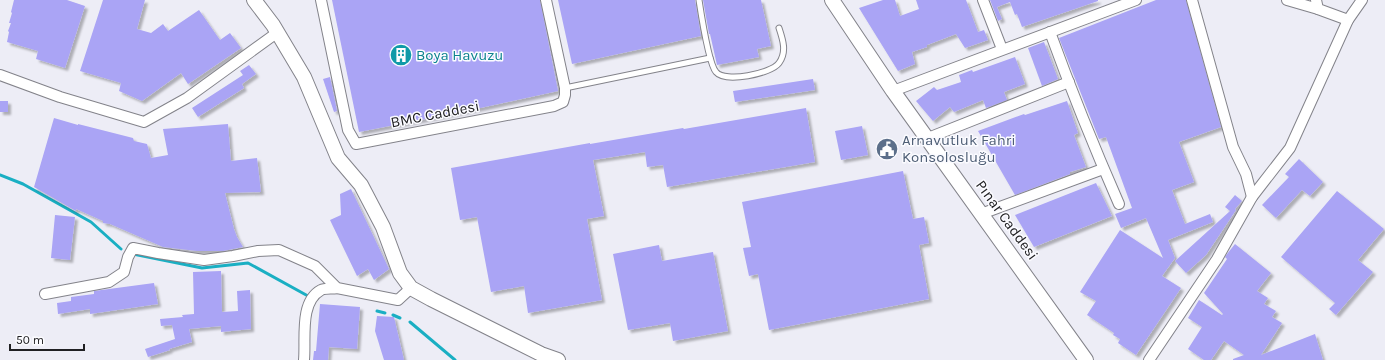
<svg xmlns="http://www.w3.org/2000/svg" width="1385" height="360" viewBox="0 0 1385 360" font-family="Karla,sans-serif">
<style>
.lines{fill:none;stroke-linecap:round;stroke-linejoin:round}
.stream{stroke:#1aafc3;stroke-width:3}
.building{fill:#aaa4f5;filter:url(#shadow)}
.lane-casing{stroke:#83838a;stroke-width:7}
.street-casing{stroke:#83838a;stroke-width:12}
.secondary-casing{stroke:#83838a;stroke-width:16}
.lane{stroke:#fff;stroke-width:5}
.street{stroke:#fff;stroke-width:10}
.secondary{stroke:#fff;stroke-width:14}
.labels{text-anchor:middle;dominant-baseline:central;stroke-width:3;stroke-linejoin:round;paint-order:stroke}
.culture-label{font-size:15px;fill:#0d838f;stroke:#fbfbff;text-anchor:start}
.street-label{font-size:15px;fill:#202023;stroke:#fbfbff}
.service-label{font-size:15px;fill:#4e5e75;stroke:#fbfbff;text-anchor:start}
</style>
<defs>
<filter id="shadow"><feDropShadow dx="3" dy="3" stdDeviation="1" flood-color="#0004"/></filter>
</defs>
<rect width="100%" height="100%" fill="#ededf6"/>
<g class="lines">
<g class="stream">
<path d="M0 175 23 184 91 222 121 249"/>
<path d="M133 254 202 268 248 263 308 296"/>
<path d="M377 311 385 313"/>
<path d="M393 315 400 318"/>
<path d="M410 322 455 360"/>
</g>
</g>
<g class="building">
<path d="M14 0H67L85 6 65 68 36 59 38 51 7 42 9 32 8 31 11 23H9L12 13 11 12Z"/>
<path d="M103 0H145L137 29 151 33 163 24 168 31 199 10 220 40 230 33 241 48 188 84 181 73 142 101 119 91 121 83 80 71Z"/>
<path d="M332 0H540L558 91 471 110 359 132Z"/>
<path d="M558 0H695L701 36 572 64Z"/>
<path d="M703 0H761L771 46 757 49 759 57 717 65 710 34H709Z"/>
<path d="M883 0H895L900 16 919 9 916 0H966L978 32 984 30 988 40 965 48 956 34 927 45V47L912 52 915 64 898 71 859 8Z"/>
<path d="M990 0H1098V1L1022 27 1017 14 1015 15 1010 2 997 7 1002 19 998 21Z"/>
<path d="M1156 0H1186L1221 127 1179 142 1194 182 1172 190 1185 224 1210 214 1213 222 1168 240 1175 258 1162 276 1181 288 1136 355 1118 343 1120 339 1113 335 1114 333 1087 315 1096 301 1080 292 1120 230 1163 258 1146 218 1121 228 1115 214 1132 208 1106 137 1099 139 1059 38Z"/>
<path d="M1044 42 1058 79 1042 86 1028 48Z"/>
<path d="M1015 57 1025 84 1004 92 1007 100 986 108 983 100 954 112 950 107 933 121 916 101 934 87 937 90 961 82 959 75 972 70 973 72Z"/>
<path d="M249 65 256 74 242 84 244 88 198 117 192 108 243 75 240 71Z"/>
<path d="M330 77 337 111 334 112 323 79Z"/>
<path d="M813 79 815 90 735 102 733 91Z"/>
<rect x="0" y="101" width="8" height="11"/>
<path d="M1067 101 1078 133 1074 135 1086 167 1070 172V174L1015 195 978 131 1024 114 1025 115Z"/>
<path d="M806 108 815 162 667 187 663 165 647 167 645 152 593 160 604 216 587 219 602 300 528 313 524 286 491 292 477 217 460 220 451 168 590 143V144L683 128 684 129Z"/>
<path d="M54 118 78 125V124L133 138 134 141 147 144 151 158 168 155 163 129 228 124 231 161 257 158 261 192 225 193 234 229 237 237 243 247 223 251H197L163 247 110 224 103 223V221L76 209V211L34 187Z"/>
<path d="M862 126 868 155 841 160 835 131Z"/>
<path d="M1299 159 1323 182 1310 196 1302 190 1276 218 1262 205 1289 177 1285 174Z"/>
<path d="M903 171 913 219 924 217 929 243 919 245 929 299 769 330 758 274 749 276 743 248 751 247 742 202Z"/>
<path d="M1096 183 1112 216 1034 247 1015 215Z"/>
<path d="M351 189 389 269 374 280 368 269 357 276 330 220 341 215 340 194Z"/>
<path d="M1337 191 1384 229 1358 260 1373 272 1336 315 1329 309 1335 303 1281 257Z"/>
<path d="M1235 195 1242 201 1235 209 1236 210 1206 255 1186 273 1175 261 1230 211 1225 207Z"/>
<path d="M55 215 75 217 70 260 51 258Z"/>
<path d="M1235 244 1271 273 1257 291 1268 298 1264 304 1276 311 1272 317 1282 323 1261 355 1315 334 1323 360H1233V359L1244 355 1224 341 1211 360H1204L1188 349 1202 327 1188 318 1199 300 1222 315 1223 314 1204 293 1227 259 1225 257 1227 254Z"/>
<path d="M659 245 662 261 713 252 728 331 673 341 670 323 628 330 613 254Z"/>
<path d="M221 271 222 312 238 311 237 291 250 290 251 329 221 332V326L189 329 192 342 169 349 170 350 148 357 145 349 175 339 172 325 161 326 160 319 183 317 182 315 194 314 193 272Z"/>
<path d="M154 283 158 304 90 314V309L58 314 57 303 71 301V297L94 294V291Z"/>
<path d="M320 304 360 307 357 349 329 347 328 360H313L314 351H316Z"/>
<path d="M377 316 394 317 404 360H384L375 331Z"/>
</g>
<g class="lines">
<g class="lane-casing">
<g id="lane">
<path d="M699 0C701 13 709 64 716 72 725 83 771 74 779 63 787 52 783 40 779 28"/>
<path d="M565 88 710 58"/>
</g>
</g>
<g class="street-casing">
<g id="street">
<path d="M321 0 348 130 356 144 554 106 563 102 565 95V88L546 0"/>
<path d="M983 0 1002 49"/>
<path d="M1192 0 1233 147 1246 174 1252 197"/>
<path d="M1287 0 1318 9"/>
<path d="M1316 0 1318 9 1348 20"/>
<path d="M1050 32C1071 90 1094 147 1119 204"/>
<path d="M0 75 60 97 144 122 187 98 278 32"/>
<path d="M893 91 1136 0"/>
<path d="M928 138 1069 82"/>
<path d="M981 214 1103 169"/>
<path d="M45 294 109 282 124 272 128 257 133 248 158 253 204 260 233 256 258 251 279 250 315 266 337 288 398 300 411 288"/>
<path d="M304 360C306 339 299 302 321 290 325 288 332 289 337 288"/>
<path d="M1149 360 1217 259 1252 197 1290 148 1348 20 1362 0"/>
</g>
</g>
<g class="secondary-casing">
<g id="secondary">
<path d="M254 0 273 25 304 77 338 158 361 185 383 227 400 273 411 288 431 299 541 354 558 360"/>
<path d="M832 0 893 91 1086 360"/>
</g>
</g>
<use href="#lane" class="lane"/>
<use href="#street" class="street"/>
<use href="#secondary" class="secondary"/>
</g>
<defs>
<g id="building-disc" transform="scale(1.15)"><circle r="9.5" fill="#0f9aa8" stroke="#fbfbff"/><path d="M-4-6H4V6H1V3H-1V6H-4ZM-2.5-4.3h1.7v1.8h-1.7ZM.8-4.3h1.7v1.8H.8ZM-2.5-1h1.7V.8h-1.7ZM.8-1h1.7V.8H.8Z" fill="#fff"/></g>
<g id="civic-disc" transform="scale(1.15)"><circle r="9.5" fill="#5c6f8a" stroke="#fbfbff"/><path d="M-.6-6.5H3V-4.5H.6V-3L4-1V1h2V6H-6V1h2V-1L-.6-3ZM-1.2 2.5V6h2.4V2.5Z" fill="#fff"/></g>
</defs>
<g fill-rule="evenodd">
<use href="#building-disc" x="401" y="55"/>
<use href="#civic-disc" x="887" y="149"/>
</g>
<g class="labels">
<g class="culture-label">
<text x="416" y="55">Boya Havuzu</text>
</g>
<g class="street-label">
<text transform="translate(435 114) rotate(-11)">BMC Caddesi</text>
<text transform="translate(1007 220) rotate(54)">Pınar Caddesi</text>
</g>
<g class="service-label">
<text x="902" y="140">Arnavutluk Fahri<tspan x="902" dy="17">Konsolosluğu</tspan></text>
</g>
</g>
<path d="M10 344v6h74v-6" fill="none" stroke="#202023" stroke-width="2"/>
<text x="16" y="344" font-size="12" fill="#202023" stroke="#fbfbff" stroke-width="3" paint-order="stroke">50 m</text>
</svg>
